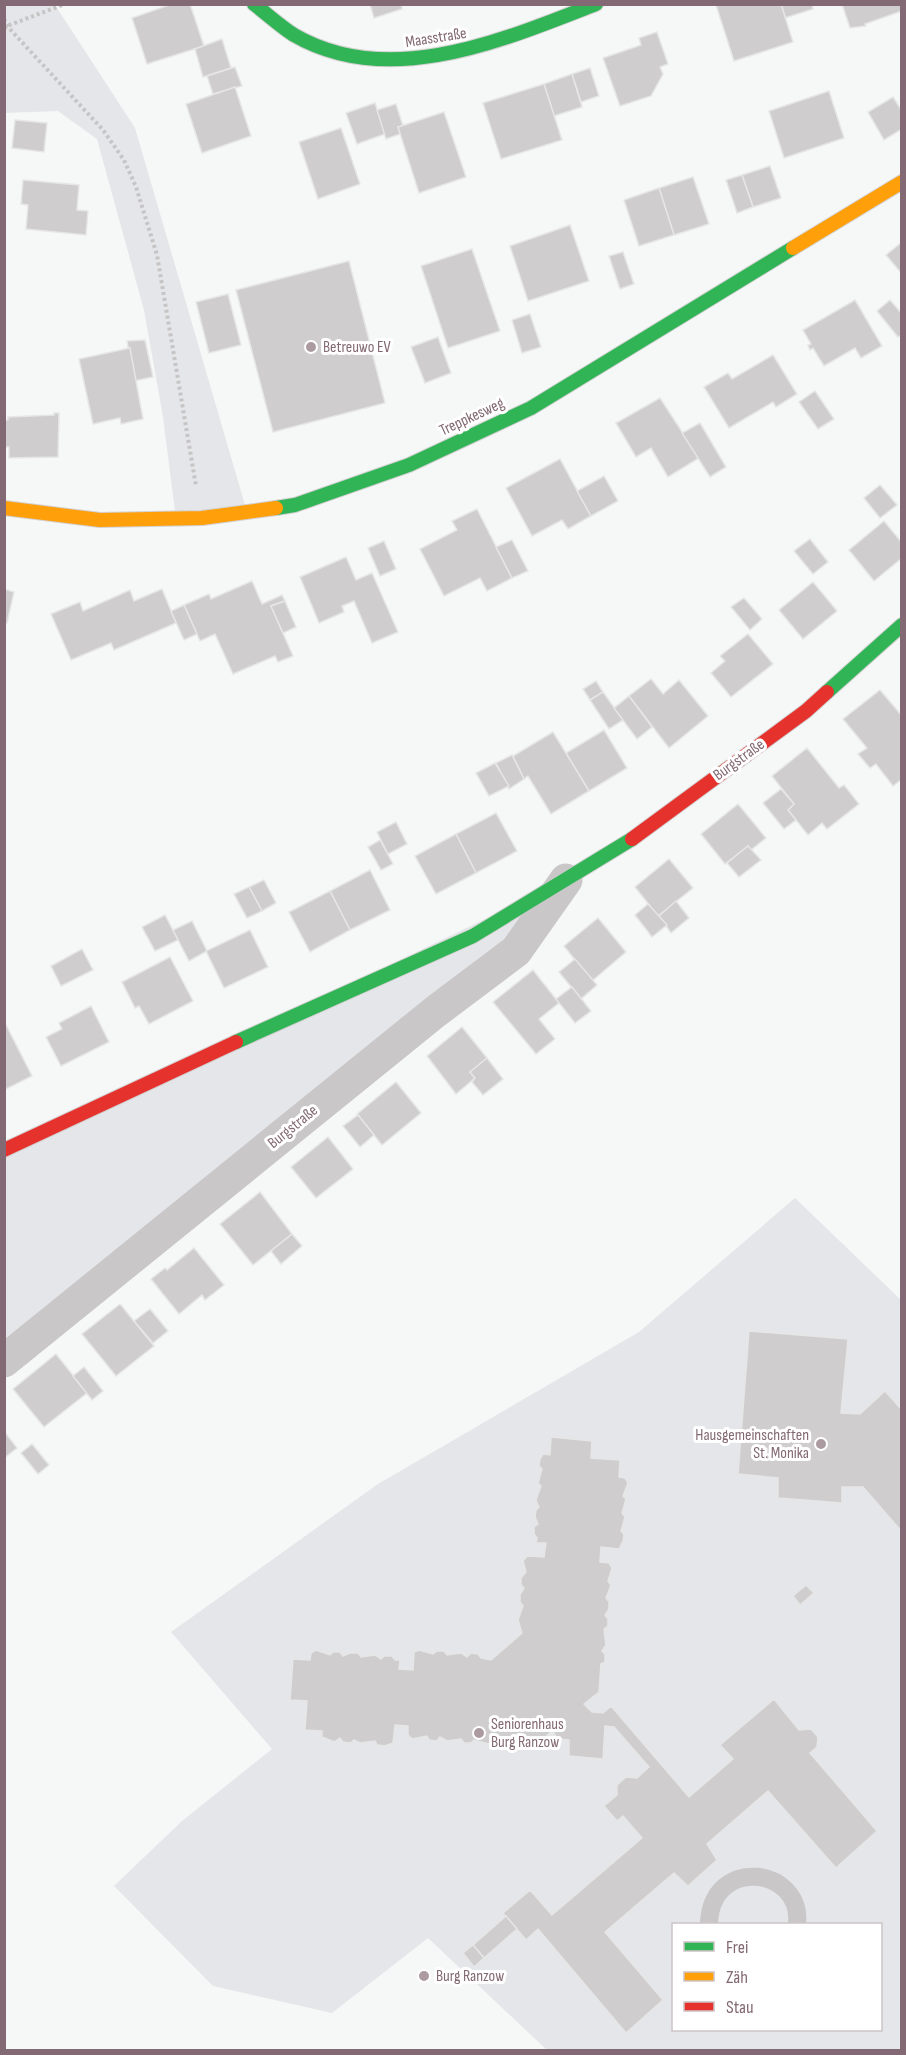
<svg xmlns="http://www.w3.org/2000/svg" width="906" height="2055" viewBox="0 0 906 2055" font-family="'Sofia Sans Condensed',sans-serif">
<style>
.green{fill:#e5e6e9;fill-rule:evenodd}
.building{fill:#cfcdce;stroke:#e6e6e6;stroke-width:1.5}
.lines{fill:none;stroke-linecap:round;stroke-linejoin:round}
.fast-casing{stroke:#d3d1d2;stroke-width:16}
.slow-casing{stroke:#d3d1d2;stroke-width:16}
.jam-casing{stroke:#d3d1d2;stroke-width:16}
.path{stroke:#c6c4c5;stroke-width:4;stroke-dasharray:3 3;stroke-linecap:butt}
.lane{stroke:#c9c7c8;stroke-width:18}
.street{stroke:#c9c7c8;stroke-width:33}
.fast{stroke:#30b455;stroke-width:14}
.slow{stroke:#ff9f0a;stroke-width:14}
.jam{stroke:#e5322d;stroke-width:14}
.poi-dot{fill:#ab9ba1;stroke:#fff;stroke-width:2}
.labels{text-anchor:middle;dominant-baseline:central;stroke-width:6;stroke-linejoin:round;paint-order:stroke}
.street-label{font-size:16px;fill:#836973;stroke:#fff}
.poi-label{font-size:16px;fill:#836973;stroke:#fff;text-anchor:start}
</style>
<rect width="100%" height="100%" fill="#f6f7f7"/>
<g class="green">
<path d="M4 5H55L135 128 247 512 176 519 163 417 144 310 97 139 58 111 5 113Z"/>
<path d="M566 880 516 951 5 1361V1150Z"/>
<path d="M795 1198 901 1300V2050H547L428 1938 332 2013 213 1986 114 1886 182 1821 272 1749 171 1632 378 1484 639 1332ZM674 1924H880V2030H674Z"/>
</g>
<g class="building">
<path d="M172 4H190L204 46 147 64 132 18Z"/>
<path d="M370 4H401L402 9 374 18Z"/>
<path d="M781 4H812L813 9 785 18Z"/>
<path d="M781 4 793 42 734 61 716 5Z"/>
<path d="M842 4H902V11L865 24 866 26 850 28Z"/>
<path d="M657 32 668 64 660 67 663 74 651 96 620 106 603 58 641 45 639 38Z"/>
<path d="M222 39 231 68 203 77 195 49Z"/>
<path d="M235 67 242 86 213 94 207 76Z"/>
<path d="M590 68 599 96 581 102 572 74Z"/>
<path d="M572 74 582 107 554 116 544 84Z"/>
<path d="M544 84 562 140 501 159 483 103Z"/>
<path d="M235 87 251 136 202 153 186 104Z"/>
<path d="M829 91 844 138 784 158 769 111Z"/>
<path d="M893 97 902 111V129L884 140 868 112Z"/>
<path d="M375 103 385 134 357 144 346 113Z"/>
<path d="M396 104 403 126 398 127 400 134 386 139 377 110Z"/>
<path d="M444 112 466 177 419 193 398 127Z"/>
<path d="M15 120 47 123 44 152 12 148Z"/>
<path d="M341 128 360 184 318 199 299 142Z"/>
<path d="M770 166 781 198 753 207 742 175Z"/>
<path d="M742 175 753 207 737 213 726 180Z"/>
<path d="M693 177 709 224 674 235 659 188Z"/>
<path d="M23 180 79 185 77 210 88 211 86 235 26 229 28 205 21 204Z"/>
<path d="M659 188 674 235 639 246 624 200Z"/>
<path d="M570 225 589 281 528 301 510 246Z"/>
<path d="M902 242V274L886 255Z"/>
<path d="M472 249 500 331 448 348 421 266Z"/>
<path d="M623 252 634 284 620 289 609 256Z"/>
<path d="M349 261 385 403 273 432 236 290Z"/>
<path d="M228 294 241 345 209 353 196 302Z"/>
<path d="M855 300 882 346 861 358 855 348 824 366 813 348 810 350 808 345 811 344 803 330Z"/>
<path d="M890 300 902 314V335L898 337 877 311Z"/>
<path d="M530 314 541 347 522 353 512 320Z"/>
<path d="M438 337 451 373 425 383 411 347Z"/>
<path d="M145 340 153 377 134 381 127 341Z"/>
<path d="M130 348 143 419 121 424 120 418 93 424 79 359Z"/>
<path d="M773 355 797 394 776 407 773 402 729 428 704 387 728 373 732 379Z"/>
<path d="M815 391 834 419 818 429 799 402Z"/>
<path d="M660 398 699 458 668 477 651 448 636 457 616 423Z"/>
<path d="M54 413H59L58 457 9 458V447H4V420H8V417L54 415Z"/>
<path d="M700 423 726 467 710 477 682 433Z"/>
<path d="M560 459 591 516 568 529 562 520 532 536 506 488Z"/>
<path d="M604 476 618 501 591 516 577 491Z"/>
<path d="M880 485 897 505 880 518 864 498Z"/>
<path d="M477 509 512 578 487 591 480 578 444 596 420 549 457 530 452 521Z"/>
<path d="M884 521 902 543V558L874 581 849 550Z"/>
<path d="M810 539 828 562 813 574 794 551Z"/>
<path d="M512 540 528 571 512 578 496 547Z"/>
<path d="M384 541 396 569 380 576 368 548Z"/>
<path d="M346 557 356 580 372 573 398 632 372 643 354 601 342 606 344 612 319 623 300 577Z"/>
<path d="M252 581 262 604 282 595 285 601 271 606 293 656 278 662 275 656 233 674 215 634 200 641 184 605 209 594 211 599Z"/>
<path d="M813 582 837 611 803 639 779 610Z"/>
<path d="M4 589 14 592 7 623 4 622Z"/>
<path d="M162 589 176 623 114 650 111 643 71 660 51 614 80 602 83 611 130 590 134 601Z"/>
<path d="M744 598 762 619 750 630 731 607Z"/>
<path d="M285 601 296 627 283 633 271 606Z"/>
<path d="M184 605 197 634 184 640 171 611Z"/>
<path d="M748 634 773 664 731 697 711 673 725 661 720 656Z"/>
<path d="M651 679 663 694 679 680 708 716 669 748 629 696Z"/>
<path d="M596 681 603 692 590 700 583 689Z"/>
<path d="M880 690 902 716V779L893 786 876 764 870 768 858 754 867 748 843 719Z"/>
<path d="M603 692 623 720 609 729 590 700Z"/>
<path d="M629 696 652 727 637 739 614 708Z"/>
<path d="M604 730 627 768 589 791 566 753Z"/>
<path d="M553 732 589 791 551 814 528 776 524 779 513 756Z"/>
<path d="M807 748 839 788 844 785 859 804 827 829 822 823 808 835 788 810 794 804 772 776Z"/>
<path d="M512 755 524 779 509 789 496 763Z"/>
<path d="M495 763 509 786 489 796 476 773Z"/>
<path d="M781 789 794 804 788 810 796 820 784 829 763 803Z"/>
<path d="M738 804 766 838 751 850 748 846 725 864 701 834Z"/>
<path d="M496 813 517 851 476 873 456 834Z"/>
<path d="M396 822 407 844 388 854 377 832Z"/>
<path d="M456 834 476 873 436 894 415 856Z"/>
<path d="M380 840 393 864 381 870 368 847Z"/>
<path d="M748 846 761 860 739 877 727 863Z"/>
<path d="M669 859 693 888 658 916 635 887Z"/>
<path d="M370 870 390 910 350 930 330 891Z"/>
<path d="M264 880 276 903 262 911 249 887Z"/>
<path d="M249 887 262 911 247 918 234 894Z"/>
<path d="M330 891 350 930 310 952 289 912Z"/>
<path d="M676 901 689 918 671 933 659 916Z"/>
<path d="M648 904 667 925 652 937 635 915Z"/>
<path d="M165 915 178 940 155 951 142 927Z"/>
<path d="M598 918 626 952 592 981 564 946Z"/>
<path d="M192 921 207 951 189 961 173 930Z"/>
<path d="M250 930 268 967 224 988 206 951Z"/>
<path d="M82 949 93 970 61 986 51 966Z"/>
<path d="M170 957 193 1001 149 1024 139 1006 135 1008 122 982Z"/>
<path d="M575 959 597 985 581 999 559 972Z"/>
<path d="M533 970 559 1003 539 1019 555 1039 536 1054 493 1002Z"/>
<path d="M572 987 591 1011 575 1023 556 999Z"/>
<path d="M91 1006 109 1042 61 1066 46 1037 62 1029 59 1023Z"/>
<path d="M4 1021 32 1076 4 1090Z"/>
<path d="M462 1027 487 1058 470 1072 475 1078 456 1094 427 1056Z"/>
<path d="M487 1058 503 1079 483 1095 472 1082 475 1078 470 1072Z"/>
<path d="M396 1082 421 1113 382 1145 357 1114Z"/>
<path d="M358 1115 374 1135 360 1147 343 1126Z"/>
<path d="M328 1137 353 1169 316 1198 291 1167Z"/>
<path d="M260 1192 292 1234 253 1265 220 1224Z"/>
<path d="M292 1234 302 1246 281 1264 271 1251Z"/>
<path d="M194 1248 224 1285 205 1300 202 1295 179 1314 151 1279 165 1268 167 1270Z"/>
<path d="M120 1304 154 1346 116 1376 82 1334Z"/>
<path d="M150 1309 168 1331 153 1343 134 1321Z"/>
<path d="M749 1331 848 1339 841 1413 860 1414 885 1391 902 1410V1532L863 1487H842V1503L778 1498V1478L738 1474Z"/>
<path d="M56 1354 87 1393 44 1427 13 1389Z"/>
<path d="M84 1367 103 1391 92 1400 73 1376Z"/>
<path d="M4 1431 17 1448 4 1458Z"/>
<path d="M551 1437 592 1441 591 1458 620 1460 619 1477 625 1478 628 1483 623 1496 626 1499 622 1513 625 1517 621 1531 624 1534 623 1541 619 1549 601 1547 600 1562 609 1563 612 1568 608 1581 611 1585 606 1598 609 1602V1609L605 1615 608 1619V1626L604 1629 606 1645 602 1651 605 1654V1662L601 1664 599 1692 584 1704 592 1712 603 1713 611 1706 689 1797 733 1759 720 1745 774 1699 799 1730 811 1729 818 1737 817 1747 810 1753 877 1831 836 1868 768 1791 707 1844 717 1860 688 1886 674 1873 605 1932 663 2000 626 2033 538 1929 526 1940 503 1913 530 1890 552 1915 642 1838 623 1816 617 1821 604 1806 617 1795V1785L626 1777 637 1778 649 1767 614 1727 605 1726 603 1759 569 1756V1740L558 1739 552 1731 537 1745 510 1743 507 1746H499L496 1742 489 1744 474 1740 471 1743H464L461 1739 447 1741 440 1737 437 1741 429 1740 427 1736 412 1739 408 1735V1726L395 1725 393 1743 385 1746 377 1745 375 1741 360 1743 354 1740 351 1743 343 1742 340 1738 334 1742 322 1737V1731L305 1730 307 1701 290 1700 293 1659 310 1660 311 1653 316 1650 330 1655 333 1652H340L343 1656 350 1653H358L361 1657 375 1655 381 1659 384 1656H392L395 1660H400L399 1669 413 1670 414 1652 419 1650 433 1654 437 1651H444L447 1655 461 1653 467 1657 471 1653 478 1654 481 1658 491 1660 522 1633 518 1620 523 1606 520 1602V1595L524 1588 521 1585V1578L526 1572 523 1561 527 1556 544 1557 546 1543H536L537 1538 534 1534V1527L538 1524 535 1517 536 1510 539 1507 536 1500 541 1486 538 1483 542 1469 539 1466 540 1459 543 1454 550 1455Z"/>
<path d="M32 1444 49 1465 38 1474 21 1453Z"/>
<path d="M806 1585 814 1593 800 1605 793 1596Z"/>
<path d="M506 1916 517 1929 484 1958 473 1945Z"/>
<path d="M473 1945 484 1958 474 1967 463 1953Z"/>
</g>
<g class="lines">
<g class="fast-casing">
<g id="fast">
<path d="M254 4C267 14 280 26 294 35 389 90 503 40 596 4"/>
<path d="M276 508 295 505 409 465 531 408 793 248"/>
<path d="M827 692 902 625"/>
<path d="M236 1042 473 936 632 839"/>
</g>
</g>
<g class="slow-casing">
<g id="slow">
<path d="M793 248 902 182"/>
<path d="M4 508 100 520 202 518 276 508"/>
</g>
</g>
<g class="jam-casing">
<g id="jam">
<path d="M632 839 806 711 827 692"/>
<path d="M4 1150 236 1042"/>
</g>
</g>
<g class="path">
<path d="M4 19 7 26 103 130 124 160 136 187 157 255 196 486"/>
<path d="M4 29 7 26 65 4"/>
</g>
<path class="lane" d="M709 1924C711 1855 803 1867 797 1924"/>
<path class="street" d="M4 1361 435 1012 516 951 566 880"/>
<use href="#fast" class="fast"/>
<use href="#slow" class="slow"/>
<use href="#jam" class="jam"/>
</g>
<g class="poi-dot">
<circle cx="311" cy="347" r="6"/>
<circle cx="821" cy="1444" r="6"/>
<circle cx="479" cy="1733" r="6"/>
<circle cx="424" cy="1976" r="6"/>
</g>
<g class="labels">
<g class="street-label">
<text transform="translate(436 38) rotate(-9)">Maasstraße</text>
<text transform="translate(472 417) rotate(-25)">Treppkesweg</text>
<text transform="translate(739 760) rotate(-36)">Burgstraße</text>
<text transform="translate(293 1127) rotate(-39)">Burgstraße</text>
</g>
<g class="poi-label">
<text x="323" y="347">Betreuwo EV</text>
<text x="809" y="1435" text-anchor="end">Hausgemeinschaften<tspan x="809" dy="18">St. Monika</tspan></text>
<text x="491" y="1724">Seniorenhaus<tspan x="491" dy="18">Burg Ranzow</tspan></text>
<text x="436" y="1976">Burg Ranzow</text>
</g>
</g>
<rect width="906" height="2055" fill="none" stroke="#836973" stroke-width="12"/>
<rect x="672" y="1923" width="210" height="108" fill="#ffffff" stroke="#cdc3c7" stroke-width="1.5"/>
<rect x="684" y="1942" width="30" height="9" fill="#30b455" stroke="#cdc3c7" stroke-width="1.5"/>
<text x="726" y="1953" font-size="18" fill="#836973">Frei</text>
<rect x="684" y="1972" width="30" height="9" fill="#ff9f0a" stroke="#cdc3c7" stroke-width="1.5"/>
<text x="726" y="1983" font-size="18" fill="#836973">Zäh</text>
<rect x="684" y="2002" width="30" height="9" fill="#e5322d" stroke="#cdc3c7" stroke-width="1.5"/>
<text x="726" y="2013" font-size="18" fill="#836973">Stau</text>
</svg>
